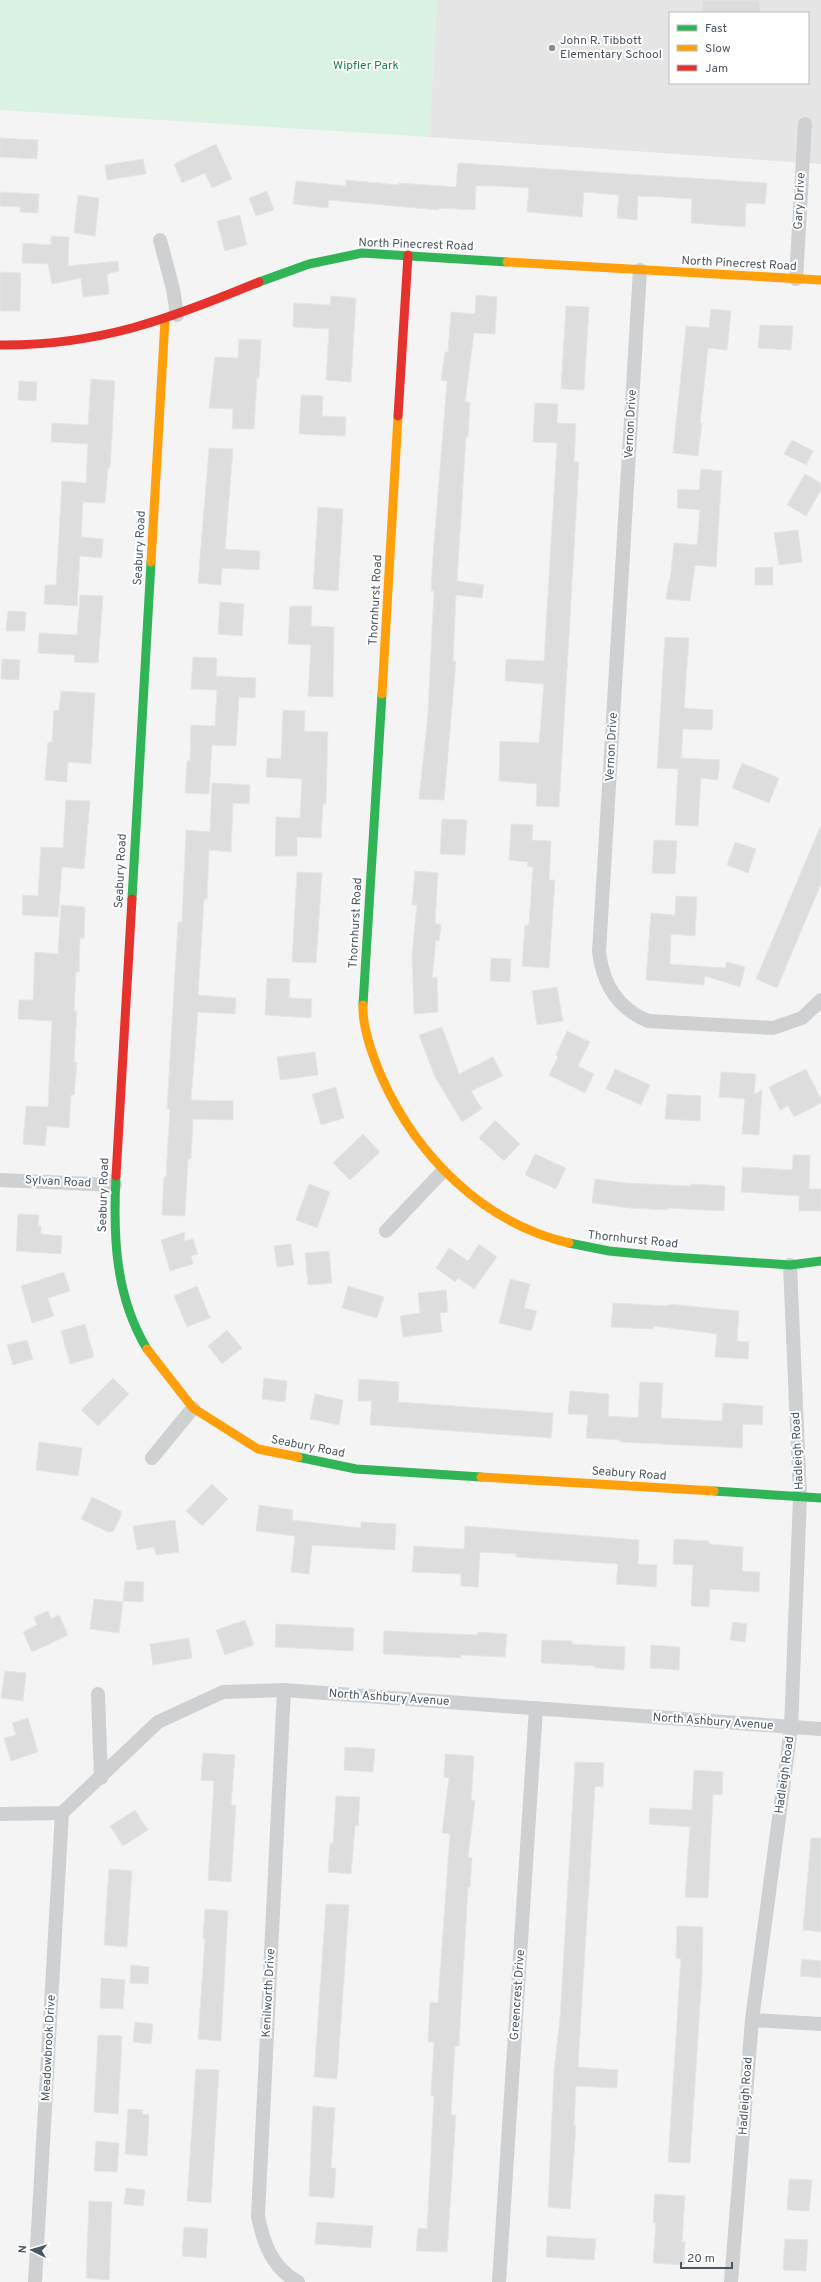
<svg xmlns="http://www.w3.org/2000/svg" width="821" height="2282" viewBox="0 0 821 2282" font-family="Overpass,sans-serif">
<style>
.education{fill:#e6e5e6;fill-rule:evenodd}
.green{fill:#d9f2e3}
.building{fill:#ddddde;stroke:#e5e6e7}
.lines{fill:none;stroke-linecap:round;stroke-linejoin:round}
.street{stroke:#ced0d2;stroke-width:14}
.fast{stroke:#30b455;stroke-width:9}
.slow{stroke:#ff9f0a;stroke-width:9}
.jam{stroke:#e5322d;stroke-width:9}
.poi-dot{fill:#868d94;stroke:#fff;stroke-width:1.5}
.labels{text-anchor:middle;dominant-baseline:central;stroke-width:4;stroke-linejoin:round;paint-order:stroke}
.poi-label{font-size:12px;fill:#4a5661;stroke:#fff;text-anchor:start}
.park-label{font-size:12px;fill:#17864f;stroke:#fff}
.street-label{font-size:12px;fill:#4a5661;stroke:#fff}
</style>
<rect width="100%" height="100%" fill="#f4f4f4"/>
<path class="education" d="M437 0H821V164L429 137ZM670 13H808V83H670Z"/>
<path class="green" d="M0 0H437L429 137 0 110Z"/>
<g class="building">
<path d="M703 0H760V13H702Z"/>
<path d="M0 138 38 140 37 159 0 157Z"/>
<path d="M216 144 232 179 212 188 205 173 182 183 174 164Z"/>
<path d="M143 159 146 174 107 180 105 165Z"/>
<path d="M458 163 767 183 765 204 746 203 745 227 691 223 692 199 661 197 638 196 637 220 617 218 619 195 584 192 582 217 527 212 529 188 495 186H476L475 210 439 208V210L329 200 328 208 293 204 296 181 346 186V180L399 185V183L456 187Z"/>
<path d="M267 191 274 210 256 216 249 198Z"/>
<path d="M0 192 39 194 38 213 20 212V207L0 206Z"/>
<path d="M78 195 99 198 95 236 74 233Z"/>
<path d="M240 215 247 245 225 251 217 221Z"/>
<path d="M51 236 69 237 68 266 118 261 119 271 107 274 109 294 83 297 81 278 52 284 48 264 22 263 23 243 51 245Z"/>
<path d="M0 272 21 273 20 311H0Z"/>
<path d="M476 295 497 297 495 334 474 333 465 402H470L468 437H466L457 581 484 585 482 598 456 595 453 661H456L444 800 419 799 428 713 434 591H431L433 556 447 381 441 380 445 352H448L451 312 475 314Z"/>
<path d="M331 296 356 298 351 382 326 380 329 329 293 327 294 303 330 305Z"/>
<path d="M566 306 589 307 584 390 561 389Z"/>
<path d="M711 309 731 311 727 350 708 348 700 423H702L698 456 673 453 686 326 709 328Z"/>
<path d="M760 325 793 326 791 350 758 348Z"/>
<path d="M239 339 261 340 259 378H257L254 429H232L233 409 209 408 215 357 238 358Z"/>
<path d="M91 379 115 381 110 468H108L105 503 83 502 81 537 103 539 102 558 80 556 77 606 44 604 45 585H56L62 481 86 483 88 444 51 442 52 423 88 425Z"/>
<path d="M19 381 37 382 36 401 18 400Z"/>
<path d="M301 395 323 396 322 416 346 417 345 436 299 434Z"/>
<path d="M535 403 558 404 557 423 576 424 574 462H579L559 807 536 806 537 784 499 781 500 741 539 743 544 684 505 681 506 659 544 661 557 443 533 442Z"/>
<path d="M792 440 813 451 806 465 784 454Z"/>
<path d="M209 448 233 449 225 549 260 551 259 570 222 568 221 585 198 583Z"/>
<path d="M701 469 722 471 716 567 695 565 690 601 666 599 669 580 670 581 674 543 697 545 700 510 677 508 678 489 699 490Z"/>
<path d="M805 474 821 483V490L806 516 787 505Z"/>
<path d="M318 507 343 509 338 591 313 589Z"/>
<path d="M798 530 802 562 779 565 774 533Z"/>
<path d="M773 567V585H755V568Z"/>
<path d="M80 595 103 596 98 663 74 662 75 655 38 653 39 633 77 635Z"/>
<path d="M220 602 244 604 242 636 218 634Z"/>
<path d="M290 606H312L311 626 334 627 333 697 308 696 311 645 288 644Z"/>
<path d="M8 611 26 612 25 631H6Z"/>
<path d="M665 637 689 638 684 708 713 710 712 730 683 729 681 758 720 760 718 780 701 778 698 826 675 825 678 769 657 768Z"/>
<path d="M193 657 217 658 216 676 256 678 255 698 239 697 236 746 212 745 209 794 185 793 187 761H190L191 725 215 726 217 690 191 689Z"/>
<path d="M2 659 20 660 19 680 1 679Z"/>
<path d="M61 691 95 693 91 764 68 762 67 782 45 780 48 742H52L54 710 59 711Z"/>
<path d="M283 710 305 711 304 731 328 732 326 804H323L321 838 297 837V856H275L276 817 300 818 302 779 266 777 267 758 281 759Z"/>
<path d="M742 763 779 778 769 803 732 788Z"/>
<path d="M212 783 250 785 249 804 233 803 231 852 209 850 207 899H204L198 995 236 998 235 1014 198 1012 191 1100 233 1101V1120L193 1119 191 1159H188L185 1216 162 1215 164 1177H166L170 1109H167L178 922H182L186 830 210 832Z"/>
<path d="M66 800 90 801 84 869 62 867 58 917 22 915 23 895 38 896 41 847 63 848Z"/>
<path d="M442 819 467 820 465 855 440 854Z"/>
<path d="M511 824 533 825 532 840 551 841 549 880H555L549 968 522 966 525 925H529L533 867H527L528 862 509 860Z"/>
<path d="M821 825V884L777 988 756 979Z"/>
<path d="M654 840 677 841 675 874 652 873Z"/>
<path d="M735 842 756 849 748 873 727 865Z"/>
<path d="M415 871 438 873 435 924H441L439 941 436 940 432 978 437 977 438 1012 414 1014 412 955 417 905H412Z"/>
<path d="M297 872 322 873 316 963 292 962Z"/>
<path d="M676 896 697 897 695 936 671 934 670 964 725 968 727 962 745 967 740 987 705 976 704 985 646 980 651 913 675 915Z"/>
<path d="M61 905 85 907 84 939 80 938 79 972H76L74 1011H77L74 1062H77L74 1095H71L69 1128 47 1126 45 1146 23 1144 26 1106 48 1107 52 1021 18 1019 19 1000H33L35 952 58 954Z"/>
<path d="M491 958 511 959 510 982 490 981Z"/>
<path d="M267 978 290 979 289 998 312 999 311 1018 265 1015Z"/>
<path d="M557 987 563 1021 537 1025 532 991Z"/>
<path d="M442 1027 459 1074 493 1057 503 1076 471 1091 482 1109 462 1122 435 1077 419 1035Z"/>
<path d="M567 1031 590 1042 578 1066 594 1074 585 1093 549 1075 558 1057 556 1055Z"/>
<path d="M315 1052 318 1075 280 1080 277 1057Z"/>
<path d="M615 1069 650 1085 641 1105 606 1089Z"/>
<path d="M806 1069 821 1099V1103L794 1117 788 1106 780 1110 769 1087Z"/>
<path d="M721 1072 756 1074 754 1094 762 1090 759 1135 742 1134 745 1099 719 1097Z"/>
<path d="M336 1087 344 1118 321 1125 312 1094Z"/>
<path d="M667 1094 701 1096 700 1121 665 1119Z"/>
<path d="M495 1120 520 1144 504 1161 479 1138Z"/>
<path d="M363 1134 380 1152 350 1180 333 1163Z"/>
<path d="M535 1154 566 1168 556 1189 525 1175Z"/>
<path d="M793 1155H810L809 1189H821V1211H799V1196L741 1192 743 1167 792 1170Z"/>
<path d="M595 1179 625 1183 690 1186 691 1184 725 1186 724 1211 668 1208V1210L630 1208 592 1203Z"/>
<path d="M309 1184 330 1192 317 1228 296 1220Z"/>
<path d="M18 1214 39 1215 38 1226H41V1234L62 1236 61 1254 16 1251Z"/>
<path d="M185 1232 184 1241 193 1239 198 1254 191 1256 193 1264 170 1271 161 1240Z"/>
<path d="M291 1244 294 1265 277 1267 274 1246Z"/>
<path d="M479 1244 497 1257 474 1289 458 1278 455 1282 436 1268 449 1248 468 1261Z"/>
<path d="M329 1251 332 1283 308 1285 305 1253Z"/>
<path d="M64 1272 70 1291 48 1298 54 1316 32 1323 21 1286Z"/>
<path d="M510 1279 530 1284 524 1308 537 1311 531 1331 499 1323Z"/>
<path d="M197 1286 210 1318 187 1327 174 1296Z"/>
<path d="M348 1286 384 1297 377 1318 342 1308Z"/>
<path d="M446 1290 448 1312 440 1313 442 1332 403 1337 400 1316 420 1313 418 1293Z"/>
<path d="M613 1303 668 1306 669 1304 739 1311 737 1341 749 1342 748 1359 715 1357 717 1334 654 1326 653 1329 611 1327Z"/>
<path d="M85 1324 94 1357 70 1364 61 1331Z"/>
<path d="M227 1330 242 1348 222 1364 208 1346Z"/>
<path d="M27 1340 33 1359 13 1365 7 1345Z"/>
<path d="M113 1378 129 1394 98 1426 81 1410Z"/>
<path d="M264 1378 287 1381 285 1402 262 1399Z"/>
<path d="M359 1379 399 1382 398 1402 553 1413 551 1438 370 1425 372 1401H358Z"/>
<path d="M640 1382 663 1383 661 1418 722 1421 723 1403 763 1406 762 1425 743 1424 742 1448 620 1442V1440L586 1438 588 1415 568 1414 570 1391 609 1394 608 1416 638 1418Z"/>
<path d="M315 1394 343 1400 339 1425 310 1419Z"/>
<path d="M39 1442 82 1448 78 1476 36 1470Z"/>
<path d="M212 1484 228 1499 202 1526 186 1511Z"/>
<path d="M92 1497 121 1511V1516L113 1532H108L81 1519Z"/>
<path d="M259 1505 293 1510 292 1520 361 1528V1522L396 1524 395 1550 312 1545 309 1574 291 1572 295 1536 256 1531Z"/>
<path d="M175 1520 179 1552 156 1555 154 1547 137 1550 133 1526Z"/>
<path d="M465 1526 639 1540 638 1564 657 1565 656 1587 616 1584 618 1564 516 1557V1554L480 1552 478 1587 461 1586V1574L412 1572 414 1546 464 1549Z"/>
<path d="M674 1539 709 1541V1544L743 1547 742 1571 760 1572 759 1592 710 1589 709 1607 691 1606 693 1565 673 1564Z"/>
<path d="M125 1581 144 1582 143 1602 123 1601Z"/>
<path d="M94 1599 123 1602 119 1633 90 1629Z"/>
<path d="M48 1611 51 1619 59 1615 68 1635 32 1652 23 1632 37 1625 34 1617Z"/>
<path d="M245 1620 254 1645 225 1655 216 1630Z"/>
<path d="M733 1622 747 1624 745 1642 730 1640Z"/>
<path d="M276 1624 354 1628 353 1651 275 1647Z"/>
<path d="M384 1631 477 1635 478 1632 507 1634 505 1657 461 1655V1658L383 1654Z"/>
<path d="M189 1638 192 1658 153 1665 150 1644Z"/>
<path d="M542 1640 572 1641V1644L625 1647 624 1670 595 1668V1666L541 1663Z"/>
<path d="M651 1645 680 1647 679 1670 650 1668Z"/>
<path d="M5 1671 26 1673 23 1701 1 1698Z"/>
<path d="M28 1718 38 1752 11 1761 4 1738 16 1735 12 1723Z"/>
<path d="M345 1747 375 1749 373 1772 344 1770Z"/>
<path d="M203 1753 235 1755 231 1805H236L231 1882 208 1880 214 1781 201 1780Z"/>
<path d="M445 1754 474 1756 471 1800 475 1801 468 1857 472 1858 470 1887H468L459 2046H455L451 2115H456L447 2252 416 2251 418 2228 427 2229 434 2096H431L434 2042H428L430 2002 438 2003 450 1834 442 1833 449 1778 444 1777Z"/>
<path d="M575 1762 604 1763 603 1787 595 1786 578 2067 618 2070 617 2088 576 2086 574 2125 576 2126 570 2209 548 2207 554 2070 560 2019Z"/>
<path d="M694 1770 723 1772 722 1795 713 1794 708 1898 685 1897 690 1827 649 1824 650 1808 692 1810Z"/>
<path d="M336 1796 360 1797 358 1826H355L351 1874 328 1872 330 1843H333Z"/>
<path d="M135 1810 148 1830 123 1846 110 1826Z"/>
<path d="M811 1838H821V1932L803 1930Z"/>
<path d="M109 1869 132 1871 127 1947 104 1945Z"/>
<path d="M326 1904 349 1905 337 2079 314 2077Z"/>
<path d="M205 1909 228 1911 221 2041 198 2039 205 1939H203Z"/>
<path d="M677 1926 703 1927 702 1974 690 2163 668 2162 681 1959 676 1958Z"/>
<path d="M802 1959 821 1961V1978L800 1976Z"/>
<path d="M131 1965 149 1967 148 1984 130 1983Z"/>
<path d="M101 1978 125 1980 123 2009 100 2008Z"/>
<path d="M135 2022 153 2024 151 2044 133 2042Z"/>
<path d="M98 2035 122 2036 118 2114 94 2112Z"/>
<path d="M196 2069 219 2070 211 2203 187 2201Z"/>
<path d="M313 2106 335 2108 331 2168H336L334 2198 309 2196Z"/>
<path d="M128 2109 143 2110 142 2114 149 2115 147 2156 125 2154Z"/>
<path d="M96 2141 119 2143 117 2172 94 2171Z"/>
<path d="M789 2179 812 2180 809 2211 787 2210Z"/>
<path d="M126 2188 145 2190 143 2206 124 2204Z"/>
<path d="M655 2194 685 2196 682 2242H685L684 2265 653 2263 656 2223H653Z"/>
<path d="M89 2201 112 2202 109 2280 86 2278Z"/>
<path d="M317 2222 373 2226 371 2248 315 2244Z"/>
<path d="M184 2227 208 2229 206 2258 182 2256Z"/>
<path d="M547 2236 596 2239 594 2260 546 2257Z"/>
<path d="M785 2239 808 2240 806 2271 783 2270Z"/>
</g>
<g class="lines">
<g class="street">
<path d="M160 240 173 289 177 315"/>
<path d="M640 270 599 952C603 984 617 1008 648 1021L773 1028 802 1018 821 1000"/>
<path d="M796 279 805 124"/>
<path d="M0 1180 115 1185"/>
<path d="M386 1231 442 1172"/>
<path d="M152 1458 193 1408"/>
<path d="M284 1690 258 2216C263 2242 272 2268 298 2282"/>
<path d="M98 1694 101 1778"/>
<path d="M0 1814 62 1813 158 1722 223 1692 284 1690 821 1729"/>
<path d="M752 2020 821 2024"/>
<path d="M35 2282 62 1813"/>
<path d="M499 2282 536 1708"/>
<path d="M731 2282 752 2020 791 1728 800 1497 790 1265"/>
</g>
<g class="fast">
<path d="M259 282 309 264 362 253 507 262"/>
<path d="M132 899 151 562"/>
<path d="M363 1005 382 694"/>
<path d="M116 1176C113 1236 115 1296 147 1349"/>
<path d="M569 1243 609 1251 672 1257 790 1265 821 1261"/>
<path d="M298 1457 356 1469 481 1477"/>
<path d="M714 1491 821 1498"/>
</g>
<g class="slow">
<path d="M507 262 821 280"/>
<path d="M151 562 165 320"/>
<path d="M382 694 398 416"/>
<path d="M363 1005C362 1028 373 1057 382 1078 417 1156 483 1223 569 1243"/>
<path d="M147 1349 193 1408 258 1449 298 1457"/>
<path d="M481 1477 714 1491"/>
</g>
<g class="jam">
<path d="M0 345C98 346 170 319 259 282"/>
<path d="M398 416 408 255"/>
<path d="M116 1176 132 899"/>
</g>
</g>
<circle class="poi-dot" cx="552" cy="48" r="4"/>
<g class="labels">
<g class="poi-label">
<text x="560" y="41">John R. Tibbott<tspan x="560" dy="14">Elementary School</tspan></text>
</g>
<g class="park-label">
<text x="366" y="66">Wipfler Park</text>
</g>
<g class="street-label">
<text transform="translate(800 201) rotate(-87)">Gary Drive</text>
<text transform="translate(416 245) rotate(2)">North Pinecrest Road</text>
<text transform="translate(739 264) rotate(3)">North Pinecrest Road</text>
<text transform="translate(631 424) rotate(-87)">Vernon Drive</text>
<text transform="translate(140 548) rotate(-87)">Seabury Road</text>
<text transform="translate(376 600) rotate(-87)">Thornhurst Road</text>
<text transform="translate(612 747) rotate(-87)">Vernon Drive</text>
<text transform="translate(121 871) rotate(-87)">Seabury Road</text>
<text transform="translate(356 923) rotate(-87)">Thornhurst Road</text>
<text transform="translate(58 1182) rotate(3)">Sylvan Road</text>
<text transform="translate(104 1195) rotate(-88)">Seabury Road</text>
<text transform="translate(633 1240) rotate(6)">Thornhurst Road</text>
<text transform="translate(308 1447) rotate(11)">Seabury Road</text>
<text transform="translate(798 1451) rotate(-93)">Hadleigh Road</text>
<text transform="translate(629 1474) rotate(4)">Seabury Road</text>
<text transform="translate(389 1698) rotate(4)">North Ashbury Avenue</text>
<text transform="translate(713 1722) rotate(4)">North Ashbury Avenue</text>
<text transform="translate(785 1775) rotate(-82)">Hadleigh Road</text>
<text transform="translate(269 1993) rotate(-87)">Kenilworth Drive</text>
<text transform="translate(518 1995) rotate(-86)">Greencrest Drive</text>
<text transform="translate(49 2048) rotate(-87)">Meadowbrook Drive</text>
<text transform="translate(746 2096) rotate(-86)">Hadleigh Road</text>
</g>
</g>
<rect x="669" y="12" width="140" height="72" fill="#ffffff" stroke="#b7bbc0"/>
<rect x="677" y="25" width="20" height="6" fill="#30b455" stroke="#b7bbc0"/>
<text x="705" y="32" font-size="12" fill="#4a5661">Fast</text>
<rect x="677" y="45" width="20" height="6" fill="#ff9f0a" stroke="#b7bbc0"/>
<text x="705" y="52" font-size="12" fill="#4a5661">Slow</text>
<rect x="677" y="65" width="20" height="6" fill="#e5322d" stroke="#b7bbc0"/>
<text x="705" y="72" font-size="12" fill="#4a5661">Jam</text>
<g transform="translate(32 2250) rotate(275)" stroke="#ffffff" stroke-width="3" paint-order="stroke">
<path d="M0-3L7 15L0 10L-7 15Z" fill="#4a5661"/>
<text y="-6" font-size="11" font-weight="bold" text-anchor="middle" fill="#4a5661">N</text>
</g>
<path d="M681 2262v6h51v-6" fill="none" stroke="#4a5661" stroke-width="2"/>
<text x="687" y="2262" font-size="12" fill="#4a5661" stroke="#ffffff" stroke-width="3" paint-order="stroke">20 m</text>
</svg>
